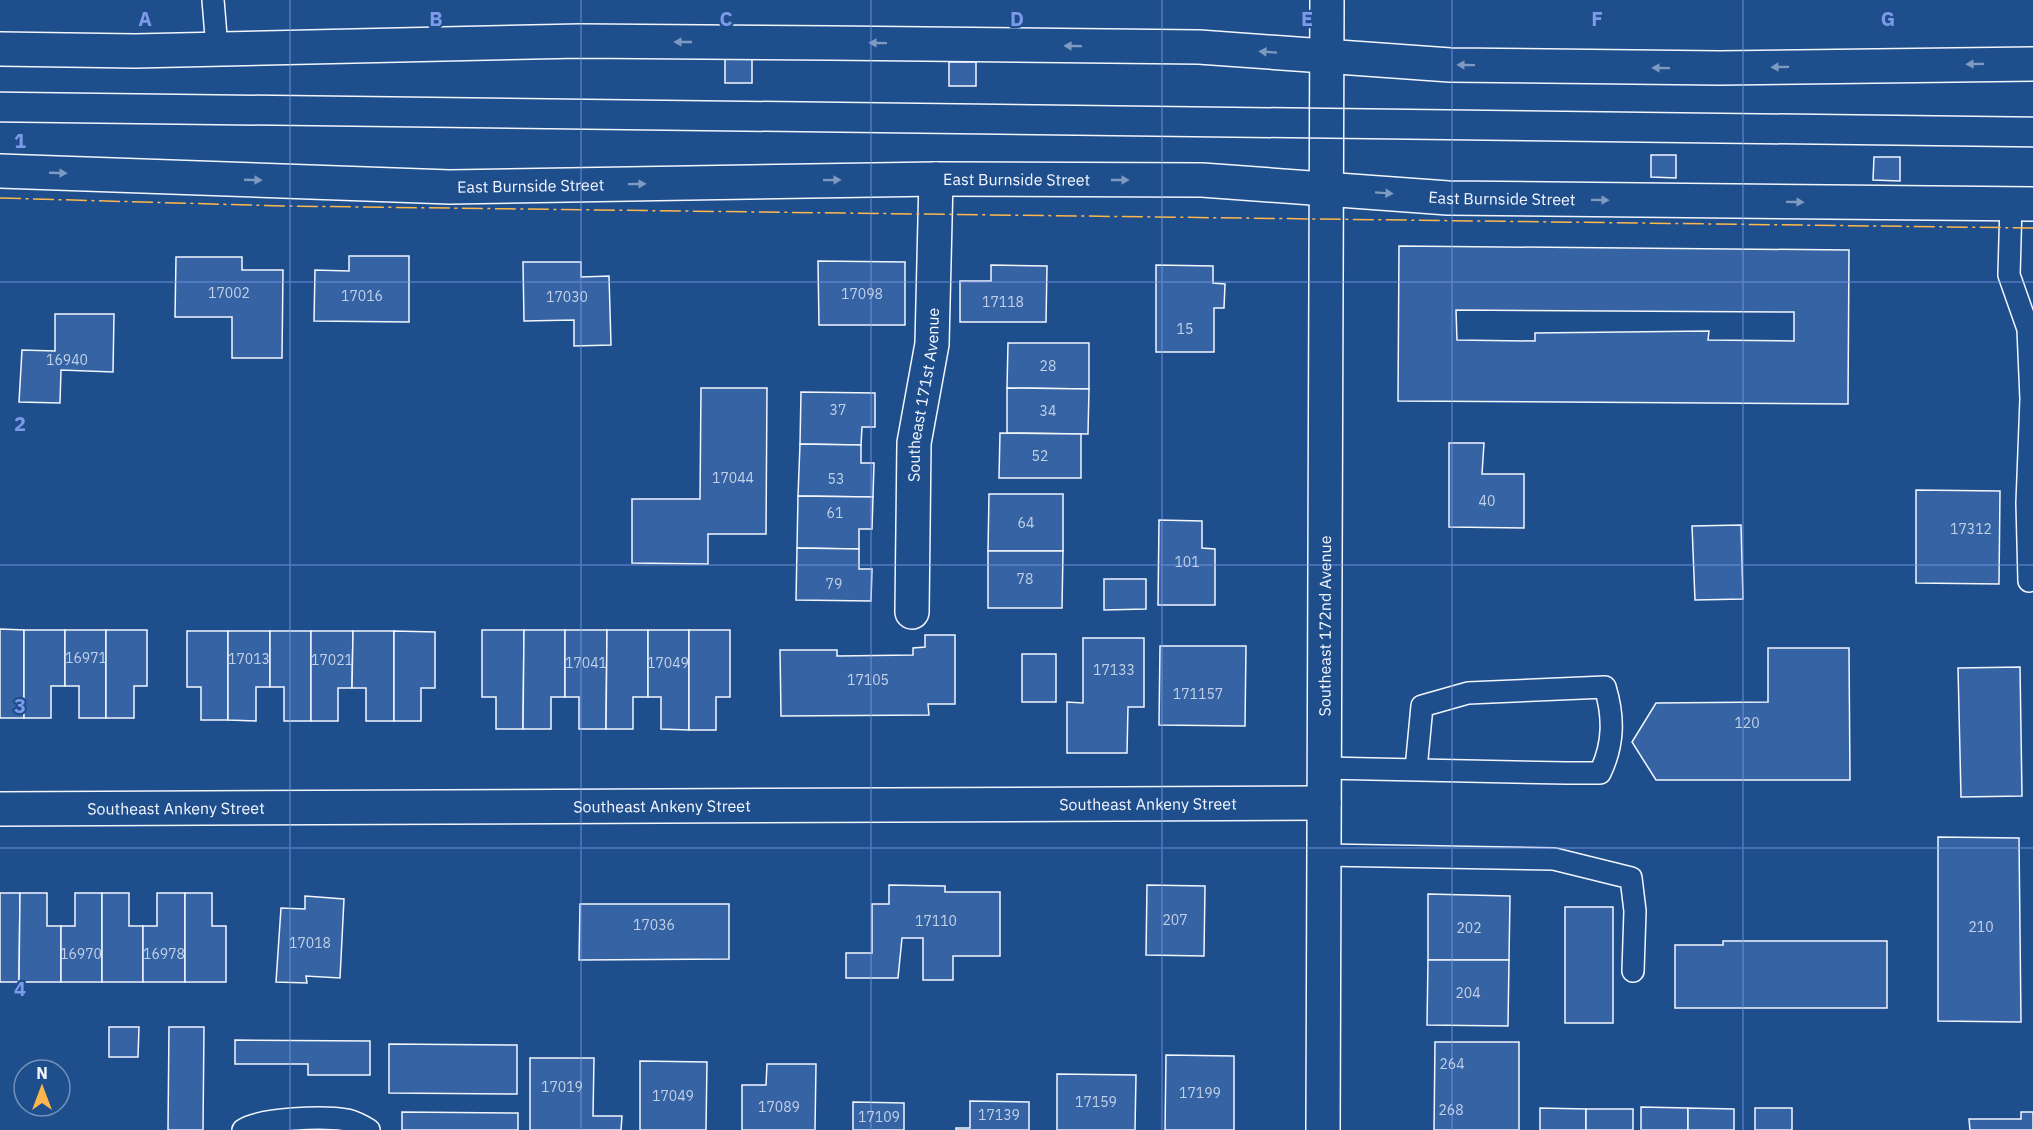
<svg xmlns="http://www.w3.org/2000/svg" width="2033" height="1130" viewBox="0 0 2033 1130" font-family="'IBM Plex Sans',sans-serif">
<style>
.building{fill:#3563a3;stroke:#f2f6ff;stroke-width:1.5;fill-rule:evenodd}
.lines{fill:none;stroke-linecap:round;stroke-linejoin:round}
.service-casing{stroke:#f2f6ff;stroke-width:24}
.minor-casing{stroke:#f2f6ff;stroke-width:36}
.tertiary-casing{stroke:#f2f6ff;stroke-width:36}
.service{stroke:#1f4e8c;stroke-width:21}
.minor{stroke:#1f4e8c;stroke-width:33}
.tertiary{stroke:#1f4e8c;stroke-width:33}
.tram{stroke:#f2f6ff;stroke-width:1.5}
.power{stroke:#ffb74d;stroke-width:1.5;stroke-dasharray:21 4.5 3 4.5;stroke-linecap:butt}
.oneway{fill:#7e9ac0}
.grid{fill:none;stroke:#7d9aea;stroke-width:1.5;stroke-opacity:0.55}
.labels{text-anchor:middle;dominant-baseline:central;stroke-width:4.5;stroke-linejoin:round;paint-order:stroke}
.number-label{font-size:14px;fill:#c3d1e8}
.street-label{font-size:16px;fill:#f2f6ff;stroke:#1f4e8c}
.grid-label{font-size:20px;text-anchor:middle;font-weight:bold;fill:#7d9aea;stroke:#1f4e8c;stroke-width:4.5;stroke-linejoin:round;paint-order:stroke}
</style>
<rect width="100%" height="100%" fill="#1f4e8c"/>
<g class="building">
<rect x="725" y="58" width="27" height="25"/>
<rect x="949" y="62" width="27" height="24"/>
<path d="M1651 155H1676V178L1651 177Z"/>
<path d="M1874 157H1900V181L1873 180Z"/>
<path d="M1399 246 1849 250 1848 404 1398 401ZM1456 310 1794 312V341L1708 340 1709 331 1535 333V341L1457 340Z"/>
<path d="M349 256H409V322L314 321 315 270 349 271Z"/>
<path d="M176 257H242V270H283L282 358H232V317H175Z"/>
<path d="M818 261 905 262V325H819Z"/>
<path d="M523 262H581V277L609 276 611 345 574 346V320L524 321Z"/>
<path d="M991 265 1047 266 1046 322H960V281H991Z"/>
<path d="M1156 265 1213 266V283L1225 284 1224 308H1214V352H1156Z"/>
<path d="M55 314H114L113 372 61 370 60 403 19 402 22 350 55 351Z"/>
<path d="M1008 343H1089V389L1007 388Z"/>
<path d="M701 388H767L766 534H708V564L632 563V499H700Z"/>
<path d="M1007 388 1089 389 1088 434 1007 433Z"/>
<path d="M801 392 875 393V427H862L861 445 800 444Z"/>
<path d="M1000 433 1081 434V478H999Z"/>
<path d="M1449 443H1484L1482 474H1524V528L1449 527Z"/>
<path d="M800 444 861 445V463H874L873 497 798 496Z"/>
<path d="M1916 490 2000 491 1999 584 1916 583Z"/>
<path d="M989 494H1063V551H988Z"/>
<path d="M798 496 873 497 872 529H859V549L797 548Z"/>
<path d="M1159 520 1202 521V548L1215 549V605H1158Z"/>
<path d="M1741 525 1743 599 1695 600 1692 526Z"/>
<path d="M797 548 859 549V569H872L871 601 796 600Z"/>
<path d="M988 551H1063L1062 608H988Z"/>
<path d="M1104 579H1146V609L1104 610Z"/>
<path d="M0 629 24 630V718H0Z"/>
<path d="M24 630H65V686H51V718H24Z"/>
<path d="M65 630H106V718H79V686H65Z"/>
<path d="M106 630H147V686H134V718H106Z"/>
<path d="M482 630H524L523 729H496V697H482Z"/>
<path d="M524 630H565V697H551V729H523Z"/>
<path d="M565 630H607L606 729H579V697H565Z"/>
<path d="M607 630H648V697H633V729H606Z"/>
<path d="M648 630H689V730L661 729V697H648Z"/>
<path d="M689 630H730V697H716V730H689Z"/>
<path d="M187 631H228V720H201V687H187Z"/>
<path d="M228 631H270V687H256V721L228 720Z"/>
<path d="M270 631H311V721H284V687H270Z"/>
<path d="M311 631H353L352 688H338V721H311Z"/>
<path d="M353 631H394V721H366V688H352Z"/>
<path d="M394 631 435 632V688H421V721H394Z"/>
<path d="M925 635H955V704H928L929 715 781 716 780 650H837V656L913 655V648L925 647Z"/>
<path d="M1083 638H1144V707H1128L1127 753H1067V702L1083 703Z"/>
<path d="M1160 646H1246L1245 726 1159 725Z"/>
<path d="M1768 648H1849L1850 780H1656L1632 742 1656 703 1768 702Z"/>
<rect x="1022" y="654" width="34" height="48"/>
<path d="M2020 667 2022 796 1961 797 1958 668Z"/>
<path d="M1938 837 2019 838 2021 1022 1938 1021Z"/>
<path d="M889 885 945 886V892H1000V956H953V980H923V938H902L898 978H846V953H872V904H889Z"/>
<path d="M1147 885 1205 886 1204 956 1146 955Z"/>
<path d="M0 893H20L19 982H0Z"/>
<path d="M20 893H47V926H61V982H19Z"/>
<path d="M75 893H102V982H61V926H75Z"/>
<path d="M102 893H129V926H143V982H102Z"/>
<path d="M157 893H185V982H143V926H157Z"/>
<path d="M185 893H212V926H226V982H185Z"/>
<path d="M1428 894 1510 896 1509 960H1428Z"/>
<path d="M305 896 344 899 340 978 306 976 307 983 276 982 281 908 305 909Z"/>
<path d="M580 904H729V959L579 960Z"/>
<rect x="1565" y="907" width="48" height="116"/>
<path d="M1723 941H1887V1008H1675V945H1723Z"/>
<path d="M1428 960H1509L1508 1026 1427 1025Z"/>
<path d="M109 1027H139L138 1057H109Z"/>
<path d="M169 1027H204L203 1130H168Z"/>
<path d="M235 1040 370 1041V1075H308V1064H235Z"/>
<path d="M1435 1042H1519V1130H1434Z"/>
<path d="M389 1044 517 1045V1094L389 1093Z"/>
<path d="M1166 1055 1234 1056V1130H1165Z"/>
<path d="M530 1058H594L593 1116H622L621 1130H530Z"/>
<path d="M640 1061 707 1062 706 1130H640Z"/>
<path d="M767 1064H816L815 1130H742V1085H766Z"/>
<path d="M1057 1074 1136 1075 1135 1130H1057Z"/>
<path d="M970 1101 1029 1102V1130H956V1128H970Z"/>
<path d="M853 1102 904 1103V1130H853Z"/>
<path d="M1641 1107 1688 1108V1130H1641Z"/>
<path d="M1540 1108 1586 1109V1130H1540Z"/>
<path d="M1688 1108 1734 1109V1130H1688Z"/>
<rect x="1755" y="1108" width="37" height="22"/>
<rect x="1586" y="1109" width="47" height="21"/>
<path d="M402 1112 518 1113V1130H402Z"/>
<path d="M2021 1112H2033V1130H1970L1969 1119H2021Z"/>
</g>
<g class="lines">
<g class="service-casing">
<g id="service">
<path d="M213 0 217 48"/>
<path d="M2011 204 2009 275 2028 329 2031 399 2027 503 2029 581"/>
<path d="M1324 768 1566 773H1600C1614 744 1614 717 1605 687L1468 693 1422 706 1416 769"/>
<path d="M1324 855 1554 859 1631 878 1635 911 1633 971"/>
<path d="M243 1130C260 1118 325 1116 347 1120 355 1122 361 1125 369 1130"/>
</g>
</g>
<g class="minor-casing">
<g id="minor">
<path id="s1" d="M912 612 914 443 932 344 936 179"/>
<path id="s2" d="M0 809 1324 803"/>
</g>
</g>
<g class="tertiary-casing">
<g id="tertiary">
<path d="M0 49 135 51 580 41 831 43 1199 47 1450 65 1720 68 2033 64"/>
<path id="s3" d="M0 171 450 187 936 179 1202 180 1448 198 2033 204"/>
<path id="s4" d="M1323 1130 1327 0"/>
</g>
</g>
<use href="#service" class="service"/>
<use href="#minor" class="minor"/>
<use href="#tertiary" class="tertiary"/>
<g class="tram">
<path d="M0 92 2033 117"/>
<path d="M0 122 2033 147"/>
</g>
<path class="power" d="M0 198 284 206 2033 228"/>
</g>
<defs><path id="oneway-solid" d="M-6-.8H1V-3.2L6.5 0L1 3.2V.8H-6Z" transform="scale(1.5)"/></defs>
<g class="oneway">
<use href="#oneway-solid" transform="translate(683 42) rotate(-180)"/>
<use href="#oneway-solid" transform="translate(878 43) rotate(-179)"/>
<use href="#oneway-solid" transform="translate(1073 46) rotate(-179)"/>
<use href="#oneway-solid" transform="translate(1268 52) rotate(-176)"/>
<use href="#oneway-solid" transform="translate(1975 64) rotate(179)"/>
<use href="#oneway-solid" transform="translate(1466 65) rotate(-179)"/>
<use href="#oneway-solid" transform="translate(1780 67) rotate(179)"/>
<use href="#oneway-solid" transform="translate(1661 68) rotate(-179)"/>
<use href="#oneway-solid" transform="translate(58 173) rotate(2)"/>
<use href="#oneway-solid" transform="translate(253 180) rotate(2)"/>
<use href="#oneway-solid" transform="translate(832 180) rotate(-1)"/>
<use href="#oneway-solid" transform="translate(1120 180)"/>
<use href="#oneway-solid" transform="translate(637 184) rotate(-1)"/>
<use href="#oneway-solid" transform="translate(1384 193) rotate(4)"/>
<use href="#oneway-solid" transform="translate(1600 200) rotate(1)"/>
<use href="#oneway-solid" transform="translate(1795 202) rotate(1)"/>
</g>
<path class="grid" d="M290 0V1130M581 0V1130M871 0V1130M1162 0V1130M1452 0V1130M1743 0V1130M0 282H2033M0 565H2033M0 848H2033"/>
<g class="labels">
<g class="number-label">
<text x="229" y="293">17002</text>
<text x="862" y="294">17098</text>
<text x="362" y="296">17016</text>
<text x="567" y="297">17030</text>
<text x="1003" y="302">17118</text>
<text x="1185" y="329">15</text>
<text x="67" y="360">16940</text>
<text x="1048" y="366">28</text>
<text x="838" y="410">37</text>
<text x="1048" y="411">34</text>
<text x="1040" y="456">52</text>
<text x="733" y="478">17044</text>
<text x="836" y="479">53</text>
<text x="1487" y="501">40</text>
<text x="835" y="513">61</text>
<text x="1026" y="523">64</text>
<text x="1971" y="529">17312</text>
<text x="1187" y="562">101</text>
<text x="1025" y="579">78</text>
<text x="834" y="584">79</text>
<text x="86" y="658">16971</text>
<text x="249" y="659">17013</text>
<text x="332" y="660">17021</text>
<text x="586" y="663">17041</text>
<text x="668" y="663">17049</text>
<text x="1114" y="670">17133</text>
<text x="868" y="680">17105</text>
<text x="1198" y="694">171157</text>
<text x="1747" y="723">120</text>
<text x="1175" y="920">207</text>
<text x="936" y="921">17110</text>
<text x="654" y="925">17036</text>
<text x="1981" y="927">210</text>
<text x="1469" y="928">202</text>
<text x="310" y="943">17018</text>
<text x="81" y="954">16970</text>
<text x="164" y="954">16978</text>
<text x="1468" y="993">204</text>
<text x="1452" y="1064">264</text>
<text x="562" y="1087">17019</text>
<text x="1200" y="1093">17199</text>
<text x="673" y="1096">17049</text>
<text x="1096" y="1102">17159</text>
<text x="779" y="1107">17089</text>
<text x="1451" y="1110">268</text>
<text x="999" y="1115">17139</text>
<text x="879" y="1117">17109</text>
</g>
<g class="street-label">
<text stroke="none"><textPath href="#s3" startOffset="1017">East Burnside Street</textPath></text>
<text stroke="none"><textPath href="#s3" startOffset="531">East Burnside Street</textPath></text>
<text stroke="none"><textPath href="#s3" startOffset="1503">East Burnside Street</textPath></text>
<text stroke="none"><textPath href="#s1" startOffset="218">Southeast 171st Avenue</textPath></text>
<text stroke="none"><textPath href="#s4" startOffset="504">Southeast 172nd Avenue</textPath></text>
<text stroke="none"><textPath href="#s2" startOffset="1148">Southeast Ankeny Street</textPath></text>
<text stroke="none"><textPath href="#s2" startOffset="662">Southeast Ankeny Street</textPath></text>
<text stroke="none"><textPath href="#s2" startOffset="176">Southeast Ankeny Street</textPath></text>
</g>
</g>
<g class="grid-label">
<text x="145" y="26">A</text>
<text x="436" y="26">B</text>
<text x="726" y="26">C</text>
<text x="1017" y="26">D</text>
<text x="1307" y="26">E</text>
<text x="1597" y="26">F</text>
<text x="1888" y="26">G</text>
<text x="20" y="148">1</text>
<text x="20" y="431">2</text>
<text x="20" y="713">3</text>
<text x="20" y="996">4</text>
</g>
<g transform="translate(42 1088)"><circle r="28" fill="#1f4e8c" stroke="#7391ba" stroke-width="1.5"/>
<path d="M0-4.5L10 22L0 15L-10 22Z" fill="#ffb74d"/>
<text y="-9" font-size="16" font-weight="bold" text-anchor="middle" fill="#f2f6ff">N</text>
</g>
</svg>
